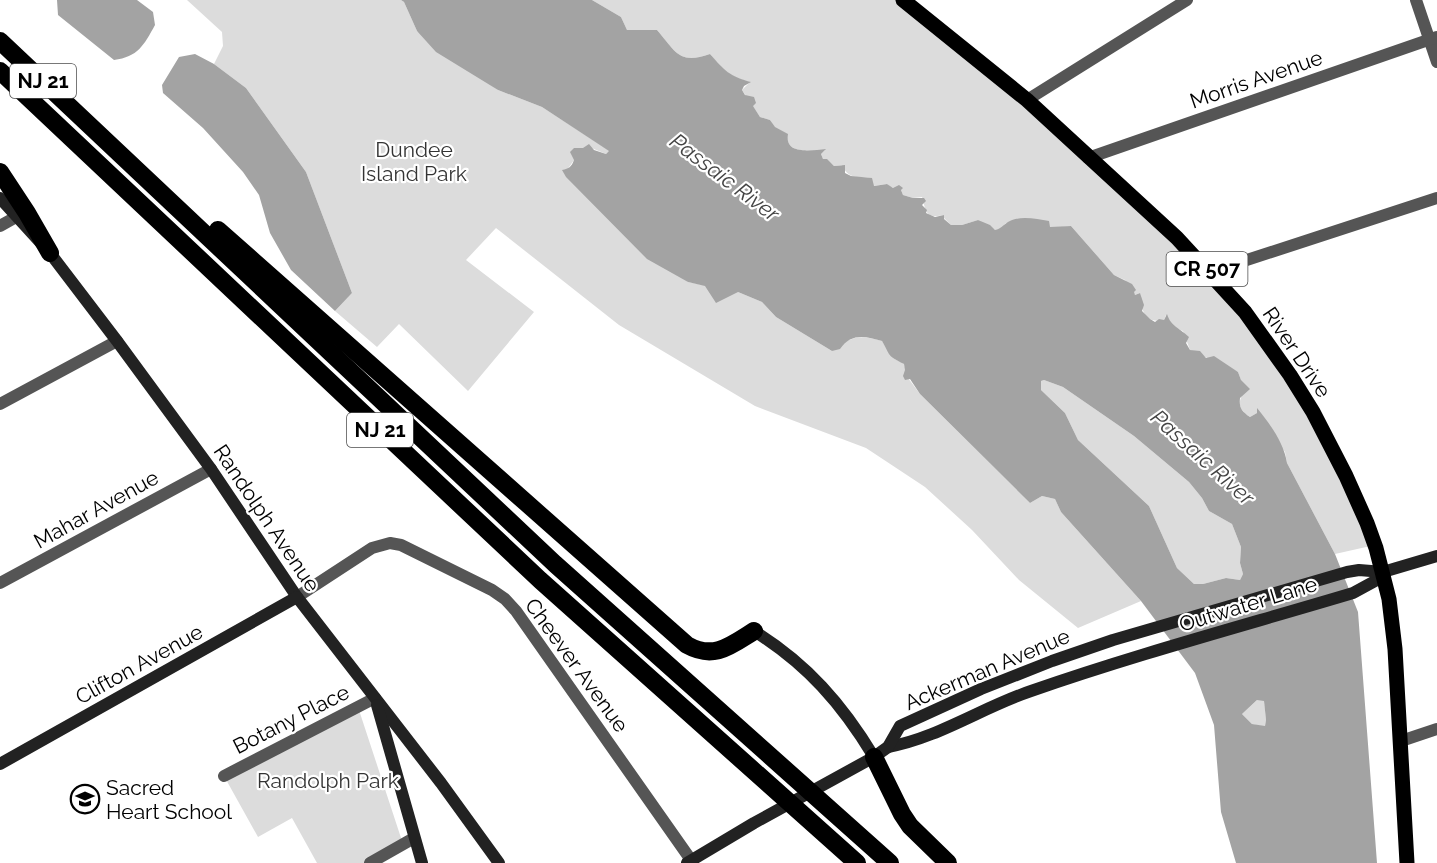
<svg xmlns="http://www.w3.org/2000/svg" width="1437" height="863" viewBox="0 0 1437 863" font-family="Raleway,sans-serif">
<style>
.green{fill:#dcdcdc}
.water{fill:#a3a3a3;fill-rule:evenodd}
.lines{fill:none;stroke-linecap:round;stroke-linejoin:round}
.street{stroke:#555;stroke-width:12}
.secondary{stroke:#222;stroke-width:12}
.primary{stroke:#000;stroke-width:15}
.highway{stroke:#000;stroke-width:18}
.labels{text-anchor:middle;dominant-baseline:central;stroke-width:4.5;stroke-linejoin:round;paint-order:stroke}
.shield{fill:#fff;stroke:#4c4c4c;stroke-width:1.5}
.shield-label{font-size:20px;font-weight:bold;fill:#000}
.street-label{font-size:21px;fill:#000;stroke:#fff}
.park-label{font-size:21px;fill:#333;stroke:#fff}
.poi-label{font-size:21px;fill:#000;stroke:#fff;text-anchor:start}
.water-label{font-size:22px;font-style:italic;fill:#444;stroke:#fff}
</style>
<rect width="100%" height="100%" fill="#fff"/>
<g class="green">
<path d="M187 0H401L404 2 417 31 498 90 542 107 610 151 606 154 589 147 574 160 567 170H563L688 282 738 292 762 302 776 317 832 351C851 337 858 334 882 341L893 358 904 364 908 378 920 394 1030 503 1042 496 1055 499 1061 512 1141 601 1078 628 1019 580 972 530 925 487 866 448 755 406 619 325 496 228 466 260 534 312 468 391 399 324 377 347 335 311 352 293 306 172 246 88 214 64 223 46 222 32Z"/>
<path d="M592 0H902L1027 100 1210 272 1305 400 1375 545 1335 554 1287 463 1285 452 1257 413 1250 417C1238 410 1237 401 1245 391L1238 372 1190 350 1183 331C1174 328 1169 324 1166 315L1164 320C1143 324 1142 310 1140 293L1135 295 1125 280 1114 275 1071 226 1053 228 1006 223 1000 230H995L978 220 962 225H951L944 218V215C925 219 926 211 922 197L913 198 903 195 901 190 890 187 887 184 873 186 871 178C857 177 848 179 842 165L834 166 827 160 823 159 821 154 825 150C811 150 785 155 787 134L774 127 770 120 760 117 742 90 750 82C728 76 724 71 710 54 679 65 676 52 657 30H627L621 17Z"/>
<path d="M1044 380 1063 387 1134 436 1189 482 1202 498 1209 511 1232 524 1241 547 1240 563 1243 574 1240 580 1226 578 1203 584H1194L1177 568 1149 506 1078 440 1065 413 1041 390V381Z"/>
<path d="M1257 700H1264L1266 720 1265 727 1252 724 1242 714Z"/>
<path d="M358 707 403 844 370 863H317L292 818 258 837 224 776Z"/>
</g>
<g class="water">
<path d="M57 0H137L153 12 155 25C144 45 138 57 114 60L58 15Z"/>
<path d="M401 0H592L621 17 627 30H657C676 52 679 65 710 54 725 71 729 76 751 82L744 86 742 90 745 95 754 97 756 103 753 106 760 117 770 120 775 127 788 134C784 156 813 150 826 149L821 154 823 159H827L834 166 845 165V173L851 176 872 178 874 186 887 184 893 188 899 185 903 188 901 190 903 195 913 198H924L926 201 922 205 927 210 926 213 935 217 944 215V219L951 225H962L978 220 990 225 995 230C1001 229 1003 225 1008 222 1020 215 1036 219 1049 221L1050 227 1071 226 1114 275 1132 284 1136 290 1134 292 1135 295 1140 293 1144 305 1142 311 1150 319 1155 322 1159 319 1164 320 1167 314C1171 327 1180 328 1189 337L1186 343 1190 350 1200 351 1206 358 1214 356 1238 372 1241 380 1250 389 1240 398C1239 407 1241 411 1250 417L1257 413V408C1270 424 1284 443 1287 463L1335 554 1358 612 1377 863H1236L1221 812 1214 725 1195 673 1141 601 1061 512 1055 499 1042 496 1030 503 920 394 910 379 905 380 903 376 905 370 904 364C886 355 891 356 882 341 865 336 851 333 840 349L832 351 776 317 762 302 738 292 716 303 705 286 688 282 647 259 566 177 562 170C569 169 572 166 574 160L570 152 574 148H583L589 144 594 150 606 154 609 151 542 107 498 90 436 52 417 31 404 2ZM1044 380 1063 387 1134 436 1189 482 1202 498 1209 511 1232 524 1241 547 1240 563 1243 574 1240 580 1226 578 1203 584H1194L1177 568 1149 506 1078 440 1065 413 1041 390V381ZM1257 700 1264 701 1266 720 1265 726 1252 724 1242 714Z"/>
<path d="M195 54 214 64 246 88 306 172 352 293 335 311 291 270 270 233 259 195 243 172 203 128 163 93 162 85 179 57Z"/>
</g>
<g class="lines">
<g class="street">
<path d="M1416 0 1437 62"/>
<path d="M1027 100 1187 0"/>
<path d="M1088 158 1437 37"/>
<path d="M0 226 16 217"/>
<path d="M1210 272 1437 198"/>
<path d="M0 404 117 341"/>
<path d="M0 583 211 469"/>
<path d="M297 597 372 548 390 543 401 545 492 590 505 599 516 611 691 860"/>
<path d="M1401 741 1437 729"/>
<path d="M224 776 375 698"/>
<path d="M370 863 414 838"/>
</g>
<g class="secondary">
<path d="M0 198 50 253 117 341 211 469 297 597 441 783 499 863"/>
<path d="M754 631C807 664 842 704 874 757"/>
<path d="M377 705 422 863"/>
<path d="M888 747C938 738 983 707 1031 691 1137 654 1246 625 1353 593L1375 581 1383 572"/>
<path d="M0 764 297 597"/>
<path d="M687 863 754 823 874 757 888 747 900 726 981 689 1052 661 1113 640 1347 572 1359 570 1383 572 1437 556"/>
</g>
<path class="primary" d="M903 0 1027 100 1177 238 1245 312 1290 375 1313 412 1346 476 1367 523 1376 548 1389 599 1395 649 1407 863"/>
<g class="highway">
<path d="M0 41 555 564 890 863"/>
<path d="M0 71 540 580 857 863"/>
<path d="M0 172 27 213 50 253"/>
<path d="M218 230 687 645C714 660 730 646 754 631"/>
<path d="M874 757 902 814 910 826 948 863"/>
</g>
</g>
<defs>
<g id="school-ring" transform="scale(1.5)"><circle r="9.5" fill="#fff" stroke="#000" stroke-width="1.5"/><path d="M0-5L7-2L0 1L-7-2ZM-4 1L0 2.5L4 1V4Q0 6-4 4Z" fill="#000"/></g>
</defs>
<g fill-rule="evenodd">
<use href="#school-ring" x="85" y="799"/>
</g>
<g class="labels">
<g class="shield">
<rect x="10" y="64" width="66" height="34" rx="4.5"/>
<rect x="1166.5" y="252" width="81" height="34" rx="4.5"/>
<rect x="347" y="413" width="66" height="34" rx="4.5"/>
</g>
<g class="shield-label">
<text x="43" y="81">NJ 21</text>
<text x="1207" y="269">CR 507</text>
<text x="380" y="430">NJ 21</text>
</g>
<g class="street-label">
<text transform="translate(1256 79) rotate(-19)">Morris Avenue</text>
<text transform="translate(1297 352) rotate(56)">River Drive</text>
<text transform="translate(96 509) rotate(-29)">Mahar Avenue</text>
<text transform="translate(267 518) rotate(56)">Randolph Avenue</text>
<text transform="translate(1248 604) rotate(-17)">Outwater Lane</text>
<text transform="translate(139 664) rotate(-29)">Clifton Avenue</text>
<text transform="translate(577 665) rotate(54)">Cheever Avenue</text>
<text transform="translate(987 669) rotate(-23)">Ackerman Avenue</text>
<text transform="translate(291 719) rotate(-27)">Botany Place</text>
</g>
<g class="park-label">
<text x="414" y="149">Dundee<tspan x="414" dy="24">Island Park</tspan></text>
<text x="328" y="780">Randolph Park</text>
</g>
<g class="poi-label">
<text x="106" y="787">Sacred<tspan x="106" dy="24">Heart School</tspan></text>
</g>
<g class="water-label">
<text transform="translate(725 177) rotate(37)">Passaic River</text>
<text transform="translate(1203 457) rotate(42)">Passaic River</text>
</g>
</g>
</svg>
